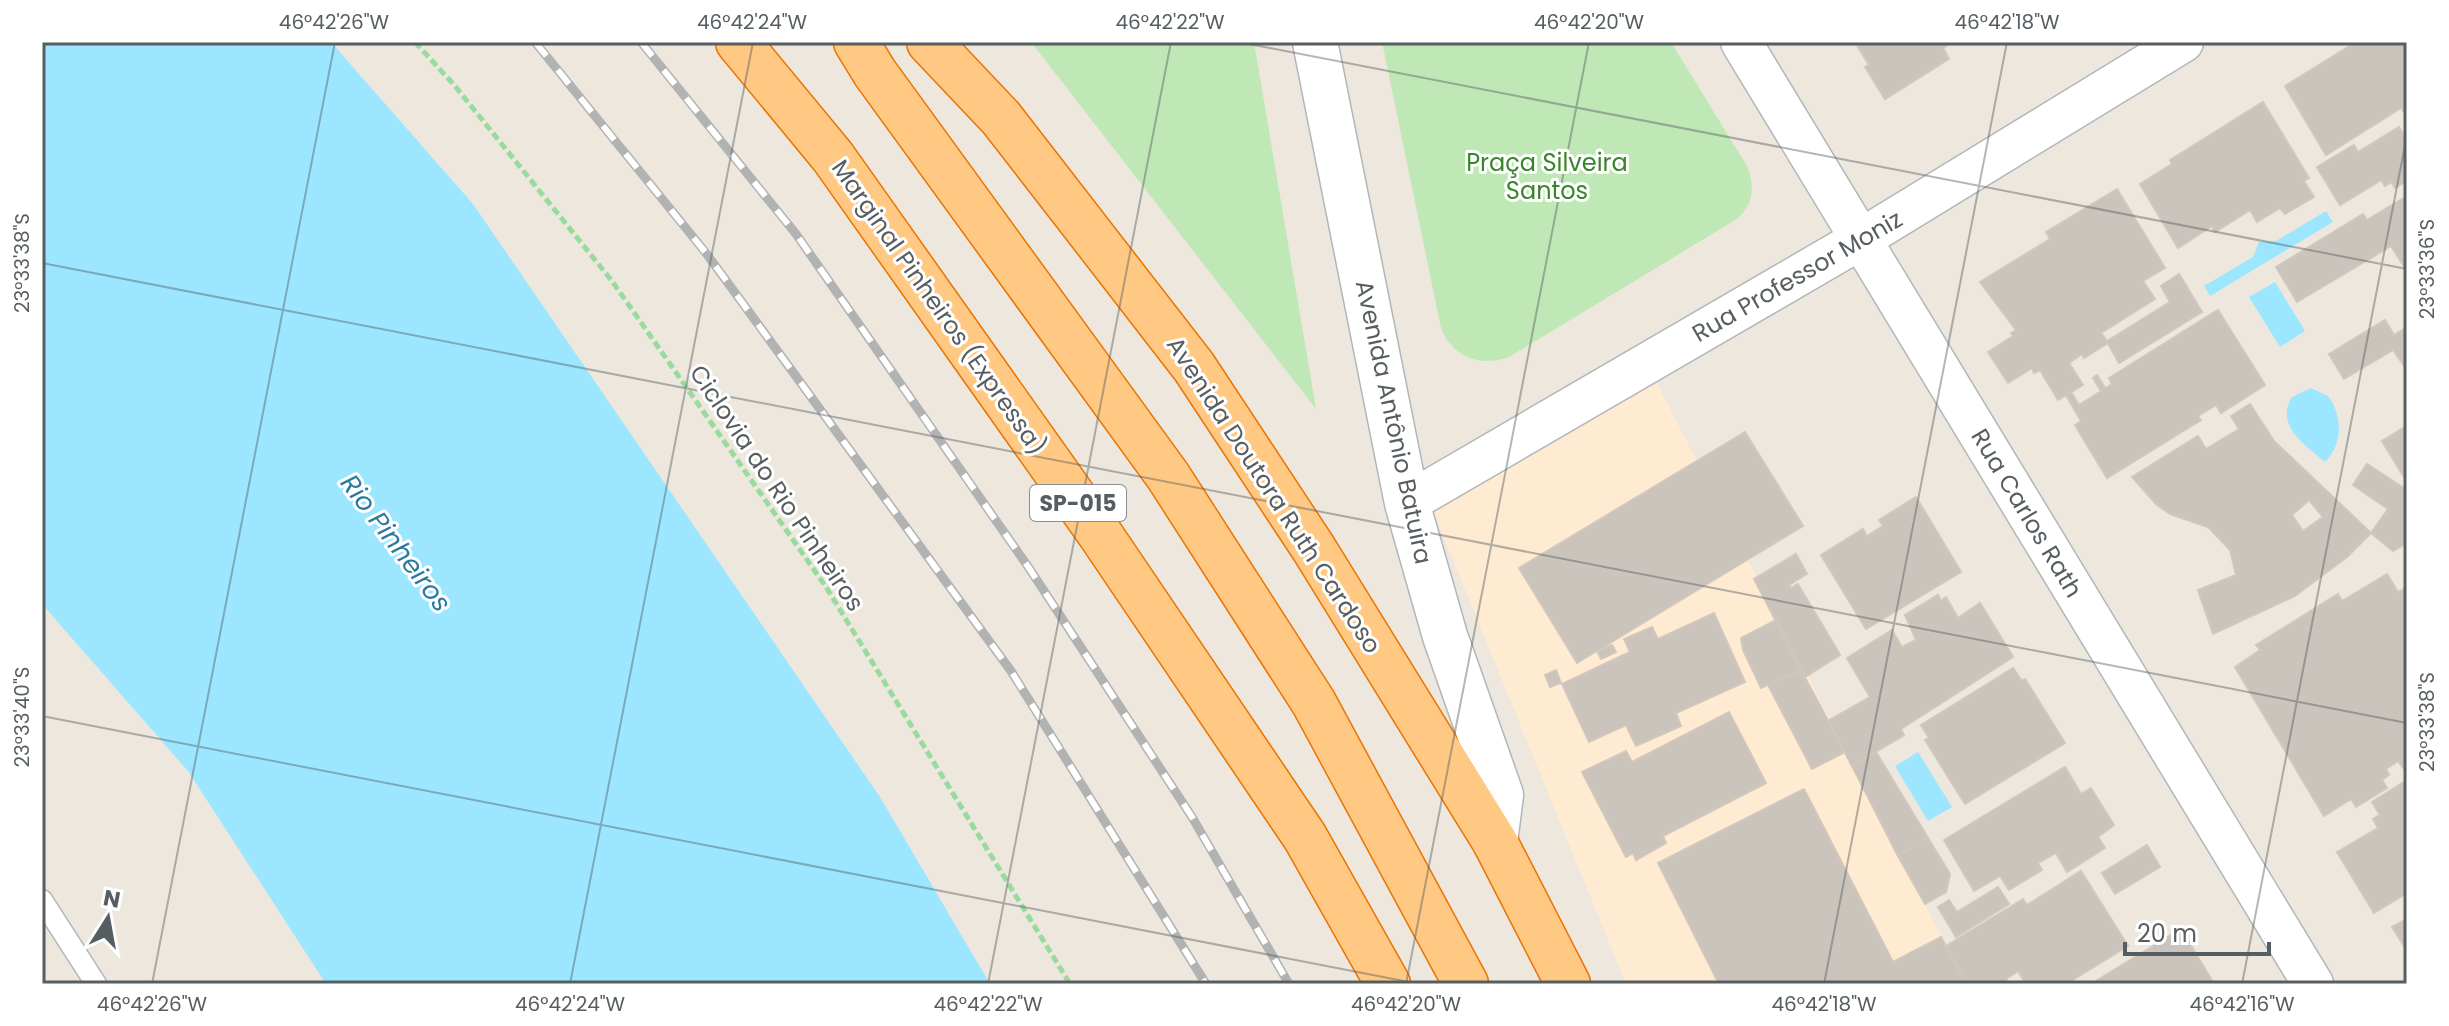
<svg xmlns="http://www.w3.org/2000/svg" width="2449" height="1026" viewBox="0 0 2449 1026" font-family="Poppins,sans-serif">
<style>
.commercial{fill:#ffebd1}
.green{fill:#c0e8b7}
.water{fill:#9ce7ff}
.building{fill:#cac4bd;stroke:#d2c7bc;stroke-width:2;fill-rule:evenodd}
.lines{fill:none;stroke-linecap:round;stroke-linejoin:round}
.lane-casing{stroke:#b2b7bb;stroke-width:23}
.street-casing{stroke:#b2b7bb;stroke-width:43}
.secondary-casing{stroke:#b0b7bb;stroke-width:47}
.highway-casing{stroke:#eb7400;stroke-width:47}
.path{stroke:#99db9d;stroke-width:5;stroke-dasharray:8 4;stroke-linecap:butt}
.lane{stroke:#fff;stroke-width:20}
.street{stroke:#fff;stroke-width:40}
.secondary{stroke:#fff;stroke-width:44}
.highway{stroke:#ffc883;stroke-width:44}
.rail-casing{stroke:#b1b2b2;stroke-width:9}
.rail{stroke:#fff;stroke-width:6;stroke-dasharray:18;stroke-linecap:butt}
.ticks{fill:none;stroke:#575e61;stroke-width:2;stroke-opacity:0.45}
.labels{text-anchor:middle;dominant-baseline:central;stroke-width:6;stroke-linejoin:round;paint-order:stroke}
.shield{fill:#fff;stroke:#898e90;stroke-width:2}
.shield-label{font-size:22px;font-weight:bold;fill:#575e61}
.park-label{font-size:24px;fill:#38862b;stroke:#fff}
.street-label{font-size:24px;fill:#575e61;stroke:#fff}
.water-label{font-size:26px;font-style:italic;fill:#2a799f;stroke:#fff}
.neatline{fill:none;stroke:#575e61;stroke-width:3}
.ticks-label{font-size:20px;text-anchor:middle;fill:#575e61}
</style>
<rect width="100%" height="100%" fill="#ede7de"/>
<path class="commercial" d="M1651 372 1966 984H1626L1431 506Z"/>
<g class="green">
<path d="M1031 42H1254L1316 409Z"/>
<path d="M1382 42H1671L1747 166C1755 187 1754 203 1737 219L1509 357C1480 367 1453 358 1441 328Z"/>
</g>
<g class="water">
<path d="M42 42H331L473 204 880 797 990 984H326L188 771 42 604Z"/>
<path d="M2326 211 2333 222 2210 296 2204 286 2253 257 2259 242 2276 241Z"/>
<path d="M2275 282 2305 331 2280 347 2249 297Z"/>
<path d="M2311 388 2328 396C2343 416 2343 444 2325 462 2306 446 2274 425 2292 397Z"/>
<path d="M1918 752 1952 807 1928 821 1895 766Z"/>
</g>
<g class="building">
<path d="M1855 42H1953L1943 48 1949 59 1885 99 1865 67 1869 65Z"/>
<path d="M2356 42H2407V117L2401 108 2326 155 2285 86Z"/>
<path d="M2263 102 2309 178 2304 181 2314 197 2285 214 2280 208 2257 222 2250 210 2215 232 2212 226 2178 248 2140 184 2172 164 2170 160Z"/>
<path d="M2399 127 2407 141V181L2395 188 2391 182 2385 186 2381 180 2340 205 2317 167 2354 145 2358 152Z"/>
<path d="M2117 189 2165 268 2143 281 2155 299 2101 333 2107 341 2170 302 2161 286 2179 274 2202 312 2119 363 2108 343 2084 358 2082 354 2069 363 2083 385 2058 400 2040 370 2034 373 2032 368 2008 383 1988 352 2013 336 2011 333 2016 330 1980 282 2050 239 2046 232Z"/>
<path d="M2407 196V271L2391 246 2297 302 2276 267 2363 214 2367 220Z"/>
<path d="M2218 310 2265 385 2221 413 2216 405 2198 416 2201 420 2107 478 2075 425 2081 421 2066 395 2071 392 2079 405 2101 391 2093 378 2097 375 2105 388 2112 384 2109 378Z"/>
<path d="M2385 320 2394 335 2407 327V370L2393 350 2344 379 2329 354Z"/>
<path d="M2250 404 2274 441 2371 533 2347 557 2295 596 2213 634 2198 590 2236 575 2230 550 2208 527 2170 514 2156 504 2132 477 2198 436 2206 449 2239 429 2231 416ZM2309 500 2323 517 2303 531 2292 515Z"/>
<path d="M2405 427 2407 431V482L2382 441Z"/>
<path d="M1745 432 1803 526 1577 663 1519 568Z"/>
<path d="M2367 464 2407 490V543L2393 551 2371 533 2388 509 2353 485Z"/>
<path d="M1916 497 1961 572 1866 629 1821 555 1863 529 1867 536 1883 526 1879 520Z"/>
<path d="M1796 554 1807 574 1789 585 1791 588 1798 584 1840 655 1805 677 1754 579Z"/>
<path d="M2387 574 2398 592 2404 589 2407 593V767L2404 769 2398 761 2386 769 2389 775 2382 780 2387 788 2356 807 2351 799 2324 816 2235 667 2260 650 2256 645 2338 594 2342 601Z"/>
<path d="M1938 595 1941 601 1946 597 1958 618 1980 603 2013 657 1901 729 1904 735 1852 766 1828 721 1870 697 1847 658 1892 630 1902 647 1916 640 1905 615Z"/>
<path d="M1714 613 1745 682 1676 713 1681 726 1636 746 1626 725 1589 742 1562 684 1630 652 1624 639 1652 627 1658 639Z"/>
<path d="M1776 620 1801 670 1761 688 1743 650 1741 638Z"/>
<path d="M1612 645 1616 652 1601 659 1597 651Z"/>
<path d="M2013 668 2022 681 2025 679 2065 743 1965 804 1925 740 1929 738 1921 725Z"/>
<path d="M1556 670 1561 683 1550 687 1545 675Z"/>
<path d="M1801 670 1845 752 1812 769 1768 685Z"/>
<path d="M1729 712 1766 783 1663 836 1666 843 1636 860 1633 853 1626 857 1582 772 1626 751 1632 762Z"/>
<path d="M1876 752 1928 838 1898 856 1852 766Z"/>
<path d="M2065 767 2081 794 2091 788 2114 825 2098 837 2105 848 2067 872 2056 853 2038 863 2042 870 2009 890 2000 876 1974 891 1944 840Z"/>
<path d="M2407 780V893L2374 913 2337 852 2378 828 2373 819 2380 815 2372 802Z"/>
<path d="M1804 789 1893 962 1941 937 1966 984H1719L1658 863Z"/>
<path d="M1928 838 1950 874 1946 892 1925 904 1898 856Z"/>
<path d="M2147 845 2160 867 2115 894 2102 873Z"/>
<path d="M2081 871 2128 946 2066 984H2026L2018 971 2006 979 2009 984H1966L1946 946 2023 899 2027 905Z"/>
<path d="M1998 887 2009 904 1956 937 1938 907 1949 900 1957 912Z"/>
<path d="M2407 919V951L2392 927Z"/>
<path d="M2181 929 2214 984H2091Z"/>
</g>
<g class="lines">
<g class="lane-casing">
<path id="lane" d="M42 900 96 984"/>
</g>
<g class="street-casing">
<g id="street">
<path d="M1741 42 2313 984"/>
<path d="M1407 503 1861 239 2183 42"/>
</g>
</g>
<g class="secondary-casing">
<path id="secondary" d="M1315 42 1407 503 1445 636 1501 795 1495 842"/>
</g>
<g class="highway-casing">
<g id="highway">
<path d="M738 42 833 157 1100 534 1305 837 1388 984"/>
<path d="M856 42 875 73 1168 476 1314 703 1466 984"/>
<path d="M929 42 1001 118 1194 367 1314 549 1495 842 1568 984"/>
</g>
</g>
<path class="path" d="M415 42 455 86 612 281 826 587 1070 984"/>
<use href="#lane" class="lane"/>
<use href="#street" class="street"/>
<use href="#secondary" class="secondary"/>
<use href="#highway" class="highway"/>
<g class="rail-casing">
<g id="rail">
<path d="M535 42 706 253 1011 671 1206 984"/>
<path d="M641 42 796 234 1029 568 1192 817 1289 984"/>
</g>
</g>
<use href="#rail" class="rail"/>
</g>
<path class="ticks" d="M1239 42 2407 269M42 263 2407 723M42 716 1419 984M152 984 335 42M570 984 753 42M988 984 1171 42M1406 984 1589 42M1824 984 2007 42M2242 984 2407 135"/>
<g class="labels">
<rect class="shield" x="1030" y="485" width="96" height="36" rx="6"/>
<g class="shield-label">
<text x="1078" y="503">SP-015</text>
</g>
<g class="park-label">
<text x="1547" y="162">Praça Silveira<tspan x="1547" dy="28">Santos</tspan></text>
</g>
<g class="street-label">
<text transform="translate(1797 276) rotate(-30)">Rua Professor Moniz</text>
<text transform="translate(939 307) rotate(55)">Marginal Pinheiros (Expressa)</text>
<text transform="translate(1394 422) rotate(78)">Avenida Antônio Batuira</text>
<text transform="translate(777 488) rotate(56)">Ciclovia do Rio Pinheiros</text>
<text transform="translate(1274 495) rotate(57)">Avenida Doutora Ruth Cardoso</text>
<text transform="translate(2027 513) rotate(59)">Rua Carlos Rath</text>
</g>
<g class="water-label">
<text transform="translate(396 543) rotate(53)">Rio Pinheiros</text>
</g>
</g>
<rect width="2449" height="1026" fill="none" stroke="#ffffff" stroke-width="88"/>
<g transform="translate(108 918) rotate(11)" stroke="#ffffff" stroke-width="6" paint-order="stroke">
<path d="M0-6L14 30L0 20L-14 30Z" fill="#575e61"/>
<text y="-12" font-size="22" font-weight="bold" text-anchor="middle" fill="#575e61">N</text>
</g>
<path d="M2125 942v12h144v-12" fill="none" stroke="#575e61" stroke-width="4"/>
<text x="2137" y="942" font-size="24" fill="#575e61" stroke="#ffffff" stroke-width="6" paint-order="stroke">20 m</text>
<rect x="44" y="44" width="2361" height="938" class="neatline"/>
<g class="ticks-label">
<text x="334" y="29">46°42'26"W</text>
<text x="752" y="29">46°42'24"W</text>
<text x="1170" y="29">46°42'22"W</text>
<text x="1589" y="29">46°42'20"W</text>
<text x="2007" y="29">46°42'18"W</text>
<text transform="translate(22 263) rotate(-90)" y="7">23°33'38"S</text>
<text transform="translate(2427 269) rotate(-90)" y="7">23°33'36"S</text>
<text transform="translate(22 717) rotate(-90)" y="7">23°33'40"S</text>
<text transform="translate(2427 722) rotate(-90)" y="7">23°33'38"S</text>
<text x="152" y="1011">46°42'26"W</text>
<text x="570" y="1011">46°42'24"W</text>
<text x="988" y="1011">46°42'22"W</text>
<text x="1406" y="1011">46°42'20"W</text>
<text x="1824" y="1011">46°42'18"W</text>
<text x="2242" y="1011">46°42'16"W</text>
</g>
</svg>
